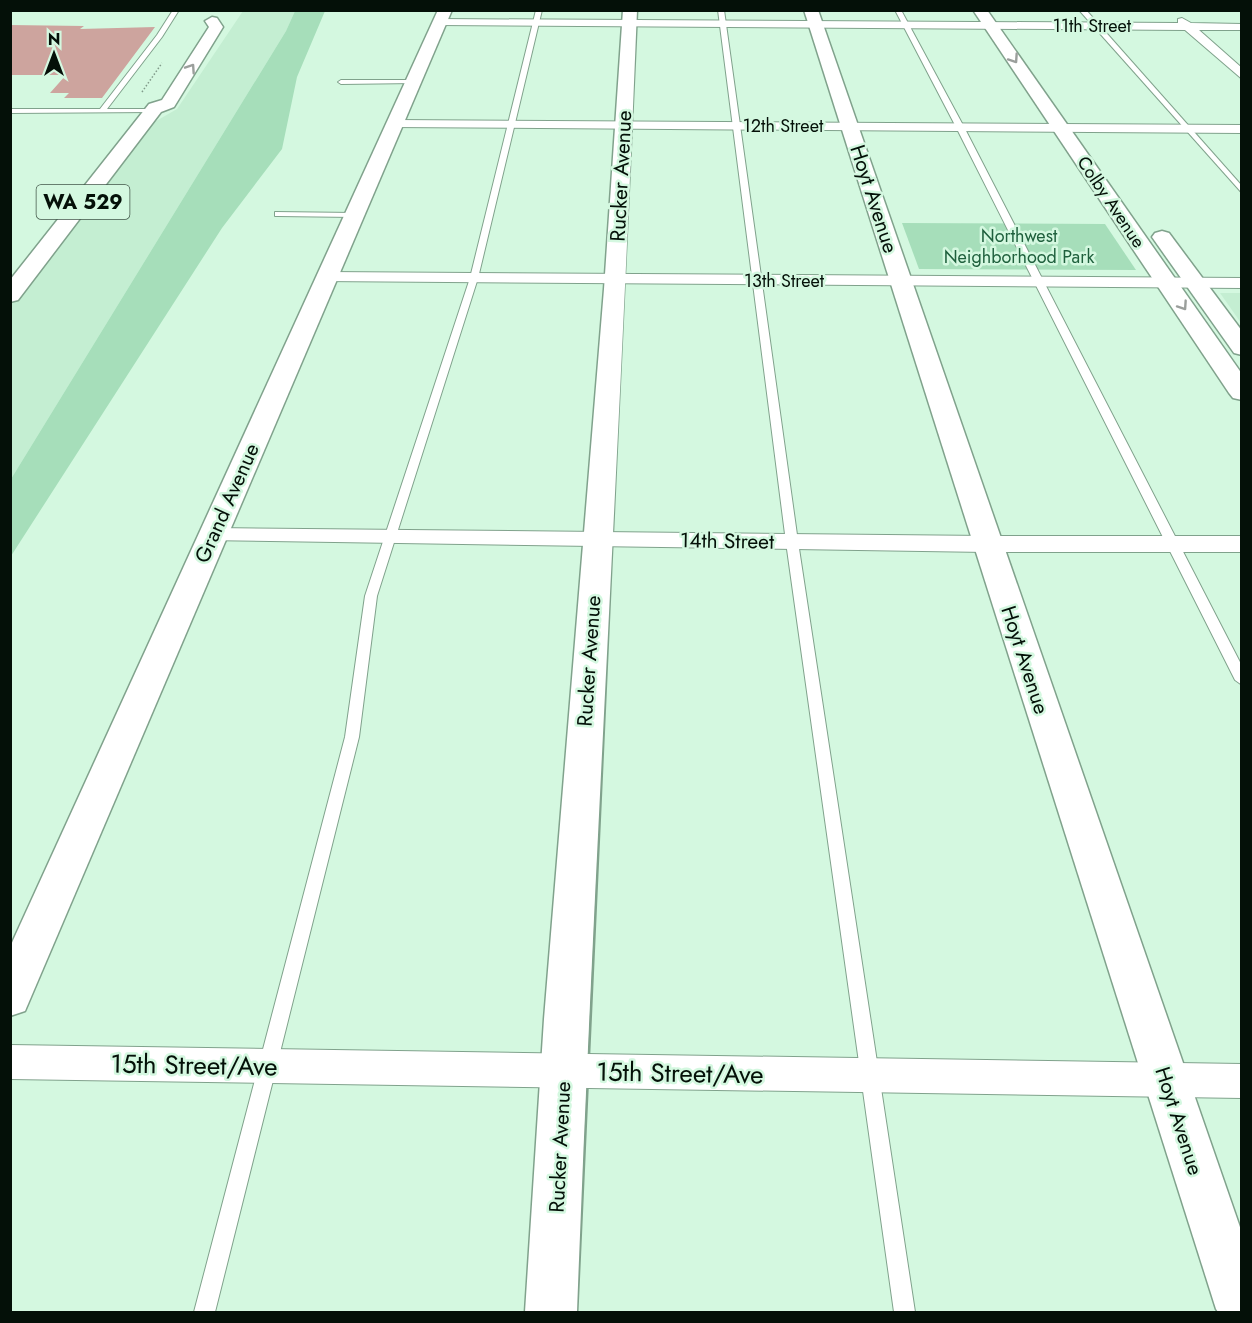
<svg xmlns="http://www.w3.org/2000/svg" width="1252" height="1323" viewBox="0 0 1252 1323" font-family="Jost,sans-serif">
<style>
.built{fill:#c4eed2}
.green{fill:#a6deba}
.building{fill:#cda49e}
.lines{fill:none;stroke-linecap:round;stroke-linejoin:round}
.service-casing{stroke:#80a28c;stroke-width:2}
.minor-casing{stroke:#80a28c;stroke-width:2}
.tertiary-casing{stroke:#80a28c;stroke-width:3}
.secondary-casing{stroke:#80a28c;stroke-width:3}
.primary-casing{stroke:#80a28c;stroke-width:3}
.path{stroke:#819b8a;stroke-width:1.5;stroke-dasharray:1.5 2;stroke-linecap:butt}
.service{fill:#fff;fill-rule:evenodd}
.minor{fill:#fff;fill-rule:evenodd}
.tertiary{fill:#fff;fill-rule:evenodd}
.secondary{fill:#fff;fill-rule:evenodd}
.primary{fill:#fff;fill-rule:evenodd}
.oneway{stroke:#9b9f9c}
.labels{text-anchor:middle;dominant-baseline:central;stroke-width:5;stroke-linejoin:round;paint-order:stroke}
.far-street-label{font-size:18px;fill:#041008;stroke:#d4f8e0}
.far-park-label{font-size:18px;fill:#1f603d;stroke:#d4f8e0}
.shield{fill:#d4f8e0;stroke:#425649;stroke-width:1.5}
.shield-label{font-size:20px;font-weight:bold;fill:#041008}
.street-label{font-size:21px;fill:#041008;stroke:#d4f8e0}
.near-street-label{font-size:26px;fill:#041008;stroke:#d4f8e0}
</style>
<rect width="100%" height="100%" fill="#d4f8e0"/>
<g class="built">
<path d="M243 11H295L286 31 11 479V295L137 132 177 109Z"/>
<path d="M1220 293H1241V323Z"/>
</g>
<g class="green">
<path d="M295 11H325L297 77 282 149 222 228 11 556V479L286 31Z"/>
<path d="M902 223 1105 224 1136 270 919 269Z"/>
</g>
<path class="building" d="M10 25 84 26 80 29 155 27 102 98H64L69 93H50L66 75H10Z"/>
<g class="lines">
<g class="service-casing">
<g id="service">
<path d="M173 10H179L162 37 107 109H152L154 112 10 113V109H100L157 35Z"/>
<path d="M536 10H542L478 278 377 596 359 737 215 1312H194L345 737 365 596 470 278Z"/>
<path d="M718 10H724L798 542 915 1312H894L786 542Z"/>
<path d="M895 10H901L964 127 1242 666V685L1235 680 956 127Z"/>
<path d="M1079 10H1086L1242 186V193Z"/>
<path d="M414 80 416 83 341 84 338 82 341 80Z"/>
<path d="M275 212 354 213 358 215 354 217 278 216H275Z"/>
</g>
</g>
<g class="minor-casing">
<g id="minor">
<path d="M1182 18 1191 23 1242 24V30H1199L1242 68V79L1185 30 439 25 433 22 439 19 1178 23V19Z"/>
<path d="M396 120 1242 125V133L391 127V121Z"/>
<path d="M327 272 1242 278V288L321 281 319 277 321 273Z"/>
<path d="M213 528 986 536H1242V552H986L205 540 202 535 205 530Z"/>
<path d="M10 1045 1242 1064V1098L10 1079Z"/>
</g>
</g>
<g class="tertiary-casing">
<g id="tertiary">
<path d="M438 10H452L25 1011 10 1016V947Z"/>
<path d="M623 10H637C620 444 593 878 577 1312H525L544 1019 604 289Z"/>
<path d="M804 10H818L1242 1233V1312H1218L1216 1309Z"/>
</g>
</g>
<g class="secondary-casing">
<g id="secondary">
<path d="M973 10H987L1242 374V400L1233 398 1229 393Z"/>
<path d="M1162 231 1169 233 1242 331V355L1234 353 1152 237 1155 233Z"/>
</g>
</g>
<g class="primary-casing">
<path id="primary" d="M212 17 217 18 223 27 174 107 161 112 18 300 10 302V280L149 104 162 100 209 27 205 21Z"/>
</g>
<path class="path" d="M142 92 162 63"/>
<use href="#service" class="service"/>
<use href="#minor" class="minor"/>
<use href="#tertiary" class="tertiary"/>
<use href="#secondary" class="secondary"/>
<use href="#primary" class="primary"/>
</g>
<defs><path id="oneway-chevron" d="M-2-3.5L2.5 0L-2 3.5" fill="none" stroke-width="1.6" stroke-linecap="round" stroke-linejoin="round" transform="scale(1.5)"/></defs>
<g class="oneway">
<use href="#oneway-chevron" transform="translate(1014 59) rotate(56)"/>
<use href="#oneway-chevron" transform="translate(191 68) rotate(-56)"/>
<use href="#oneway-chevron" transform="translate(1183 306) rotate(56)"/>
</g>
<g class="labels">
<g class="far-street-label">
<text x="1092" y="26">11th Street</text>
<text x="783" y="126">12th Street</text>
<text transform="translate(1111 202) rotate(56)">Colby Avenue</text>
<text x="784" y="281">13th Street</text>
</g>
<g class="far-park-label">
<text x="1019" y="236">Northwest<tspan x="1019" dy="21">Neighborhood Park</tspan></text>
</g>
<rect class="shield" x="36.5" y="185" width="93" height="34" rx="4.5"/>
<g class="shield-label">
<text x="83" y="202">WA 529</text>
</g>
<g class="street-label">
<text transform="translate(621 176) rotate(-87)">Rucker Avenue</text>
<text transform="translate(874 199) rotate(72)">Hoyt Avenue</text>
<text transform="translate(227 503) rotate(-66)">Grand Avenue</text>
<text transform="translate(727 541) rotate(1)">14th Street</text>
<text transform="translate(1025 660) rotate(72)">Hoyt Avenue</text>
<text transform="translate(589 661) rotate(-86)">Rucker Avenue</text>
<text transform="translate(1179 1121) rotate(72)">Hoyt Avenue</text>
<text transform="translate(560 1147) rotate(-87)">Rucker Avenue</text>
</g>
<g class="near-street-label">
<text transform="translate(194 1065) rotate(1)">15th Street/Ave</text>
<text transform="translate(680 1073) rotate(1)">15th Street/Ave</text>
</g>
</g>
<rect width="1252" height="1323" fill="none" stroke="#041008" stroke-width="24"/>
<g transform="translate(54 54)" stroke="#d4f8e0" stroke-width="4.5" paint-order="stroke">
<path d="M0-4.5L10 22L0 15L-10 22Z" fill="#041008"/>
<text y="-9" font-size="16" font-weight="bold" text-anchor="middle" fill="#041008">N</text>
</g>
</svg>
